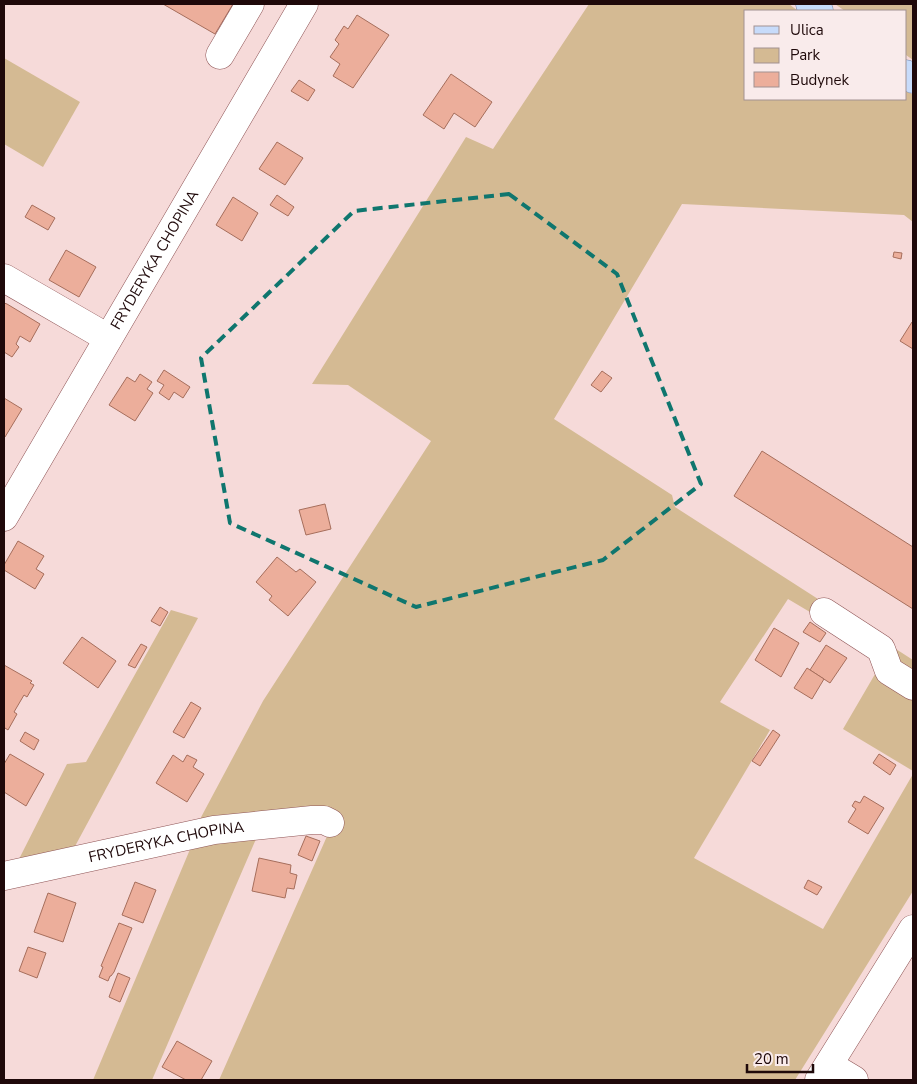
<svg xmlns="http://www.w3.org/2000/svg" width="917" height="1084" viewBox="0 0 917 1084" font-family="'Nunito Sans',sans-serif">
<style>
.green{fill:#d4ba93}
.building{fill:#ecae9b;stroke:#a66e5c}
.lines{fill:none;stroke-linecap:round;stroke-linejoin:round}
.minor-casing{stroke:#8f5556;stroke-width:29}
.major-casing{stroke:#7482a4;stroke-width:29}
.minor{stroke:#fff;stroke-width:28}
.major{stroke:#c7dbfa;stroke-width:28}
.marked{fill:none;stroke:#0f766e;stroke-width:4;stroke-dasharray:10 6;stroke-linejoin:round}
.labels{text-anchor:middle;dominant-baseline:central;stroke-width:4.5;stroke-linejoin:round;paint-order:stroke}
.street-label{font-size:15px;fill:#1f090a;stroke:#f9ebeb}
</style>
<rect width="100%" height="100%" fill="#f6dad9"/>
<g class="green">
<path d="M589 4H789L798 11H746V99H906V90L913 95V222L904 215 682 204 554 419 672 495 675 507 913 660V771L843 729 878 669 874 650 788 599 720 702 770 730 694 858 823 929 913 774V891L795 1080H219L328 834 308 832 256 839 152 1080H93L191 847 199 821 263 701 431 441 348 385 312 384 466 137 493 149Z"/>
<path d="M835 4H913V60L906 55V11H845Z"/>
<path d="M4 58 80 102 43 167 4 144Z"/>
<path d="M171 610 198 618 73 850 15 867 67 764 86 762Z"/>
</g>
<g class="building">
<path d="M163 4H233L215 34Z"/>
<path d="M357 15 389 35 353 88 333 76 340 64 330 57 339 44 335 40 344 26 348 29Z"/>
<path d="M451 74 492 102 475 127 454 113 444 129 423 115Z"/>
<path d="M299 80 315 90 308 101 291 91Z"/>
<path d="M277 142 303 158 285 185 259 169Z"/>
<path d="M277 195 294 207 288 216 270 205Z"/>
<path d="M233 197 258 213 242 241 216 225Z"/>
<path d="M32 205 55 218 48 230 25 217Z"/>
<path d="M66 250 96 267 79 297 49 280Z"/>
<path d="M894 252 902 253 901 259 893 257Z"/>
<path d="M4 303 7 304 40 324 30 342 20 336 16 344 19 347 12 357 4 352Z"/>
<path d="M912 322 913 323V349L900 341Z"/>
<path d="M164 370 190 387 183 398 174 392 169 400 159 393 164 385 157 381Z"/>
<path d="M602 371 612 378 601 392 591 385Z"/>
<path d="M140 374 152 382 147 389 153 393 135 421 109 405 127 377 135 382Z"/>
<path d="M4 398 22 409 5 437 4 436Z"/>
<path d="M762 451 913 547V609L734 496Z"/>
<path d="M325 504 331 529 306 535 299 510Z"/>
<path d="M18 541 44 556 36 569 44 574 35 589 4 570V565Z"/>
<path d="M277 557 296 572 300 569 316 582 288 616 269 600 272 596 256 582Z"/>
<path d="M160 607 168 612 160 626 151 621Z"/>
<path d="M810 622 826 633 820 642 803 632Z"/>
<path d="M774 628 799 643 781 677 755 660Z"/>
<path d="M82 637 116 661 98 688 63 663Z"/>
<path d="M141 644 147 647 135 668 128 665Z"/>
<path d="M826 645 847 658 830 683 810 670Z"/>
<path d="M4 665 32 681 30 683 34 685 27 697 24 695 14 712 17 714 8 730 5 728 4 730Z"/>
<path d="M807 668 824 679 812 699 794 688Z"/>
<path d="M191 702 201 708 184 738 173 732Z"/>
<path d="M773 730 780 735 760 766 752 761Z"/>
<path d="M25 732 39 740 34 750 20 741Z"/>
<path d="M10 754 44 774 26 806 4 792V764Z"/>
<path d="M879 754 896 765 890 775 873 763Z"/>
<path d="M173 755 183 762 187 755 197 760 193 767 204 774 187 802 156 783Z"/>
<path d="M864 796 884 808 868 834 848 822 856 809 852 806 855 801 860 803Z"/>
<path d="M306 836 320 841 312 861 298 855Z"/>
<path d="M259 858 291 865 290 873 297 875 294 889 287 888 285 898 252 891Z"/>
<path d="M808 880 822 887 817 895 804 888Z"/>
<path d="M135 882 156 890 143 923 122 915Z"/>
<path d="M48 893 76 903 63 942 34 932Z"/>
<path d="M119 923 132 928 114 972 111 976H110L108 981 99 977 103 967 101 966Z"/>
<path d="M28 947 46 953 37 978 19 971Z"/>
<path d="M118 973 130 978 120 1002 109 997Z"/>
<path d="M177 1041 212 1061 201 1080H186L162 1067Z"/>
</g>
<g class="lines">
<g class="minor-casing">
<g id="minor">
<path d="M220 55 250 4"/>
<path d="M4 278 108 338"/>
<path id="s1" d="M4 517 304 4"/>
<path d="M824 612 881 649 889 671 913 686"/>
<path id="s2" d="M4 876 214 830 312 820H324L330 823"/>
<path d="M829 1065 854 1080"/>
<path d="M819 1080 913 929"/>
</g>
</g>
<g class="major-casing">
<g id="major">
<path d="M810 4 819 11"/>
<path d="M906 74 913 79"/>
</g>
</g>
<use href="#minor" class="minor"/>
<use href="#major" class="major"/>
</g>
<path class="marked" d="M509 194 617 274 701 484 603 560 416 607 230 523 201 358 354 211Z"/>
<g class="labels">
<g class="street-label">
<text stroke="none"><textPath href="#s1" startOffset="298">FRYDERYKA CHOPINA</textPath></text>
<text stroke="none"><textPath href="#s2" startOffset="166">FRYDERYKA CHOPINA</textPath></text>
</g>
</g>
<rect width="917" height="1084" fill="none" stroke="#1f090a" stroke-width="10"/>
<rect x="744" y="10" width="162" height="90" fill="#f9ebeb" stroke="#a29191"/>
<rect x="754" y="26" width="25" height="8" fill="#c7dbfa" stroke="#a29191"/>
<text x="790" y="35" font-size="15" fill="#1f090a">Ulica</text>
<rect x="754" y="48" width="25" height="15" fill="#d4ba93" stroke="#a29191"/>
<text x="790" y="60" font-size="15" fill="#1f090a">Park</text>
<rect x="754" y="72" width="25" height="15" fill="#ecae9b" stroke="#a29191"/>
<text x="790" y="85" font-size="15" fill="#1f090a">Budynek</text>
<path d="M747 1064v8h66v-8" fill="none" stroke="#1f090a" stroke-width="2.5"/>
<text x="754" y="1064" font-size="15" fill="#1f090a" stroke="#f9ebeb" stroke-width="4" paint-order="stroke">20 m</text>
</svg>
